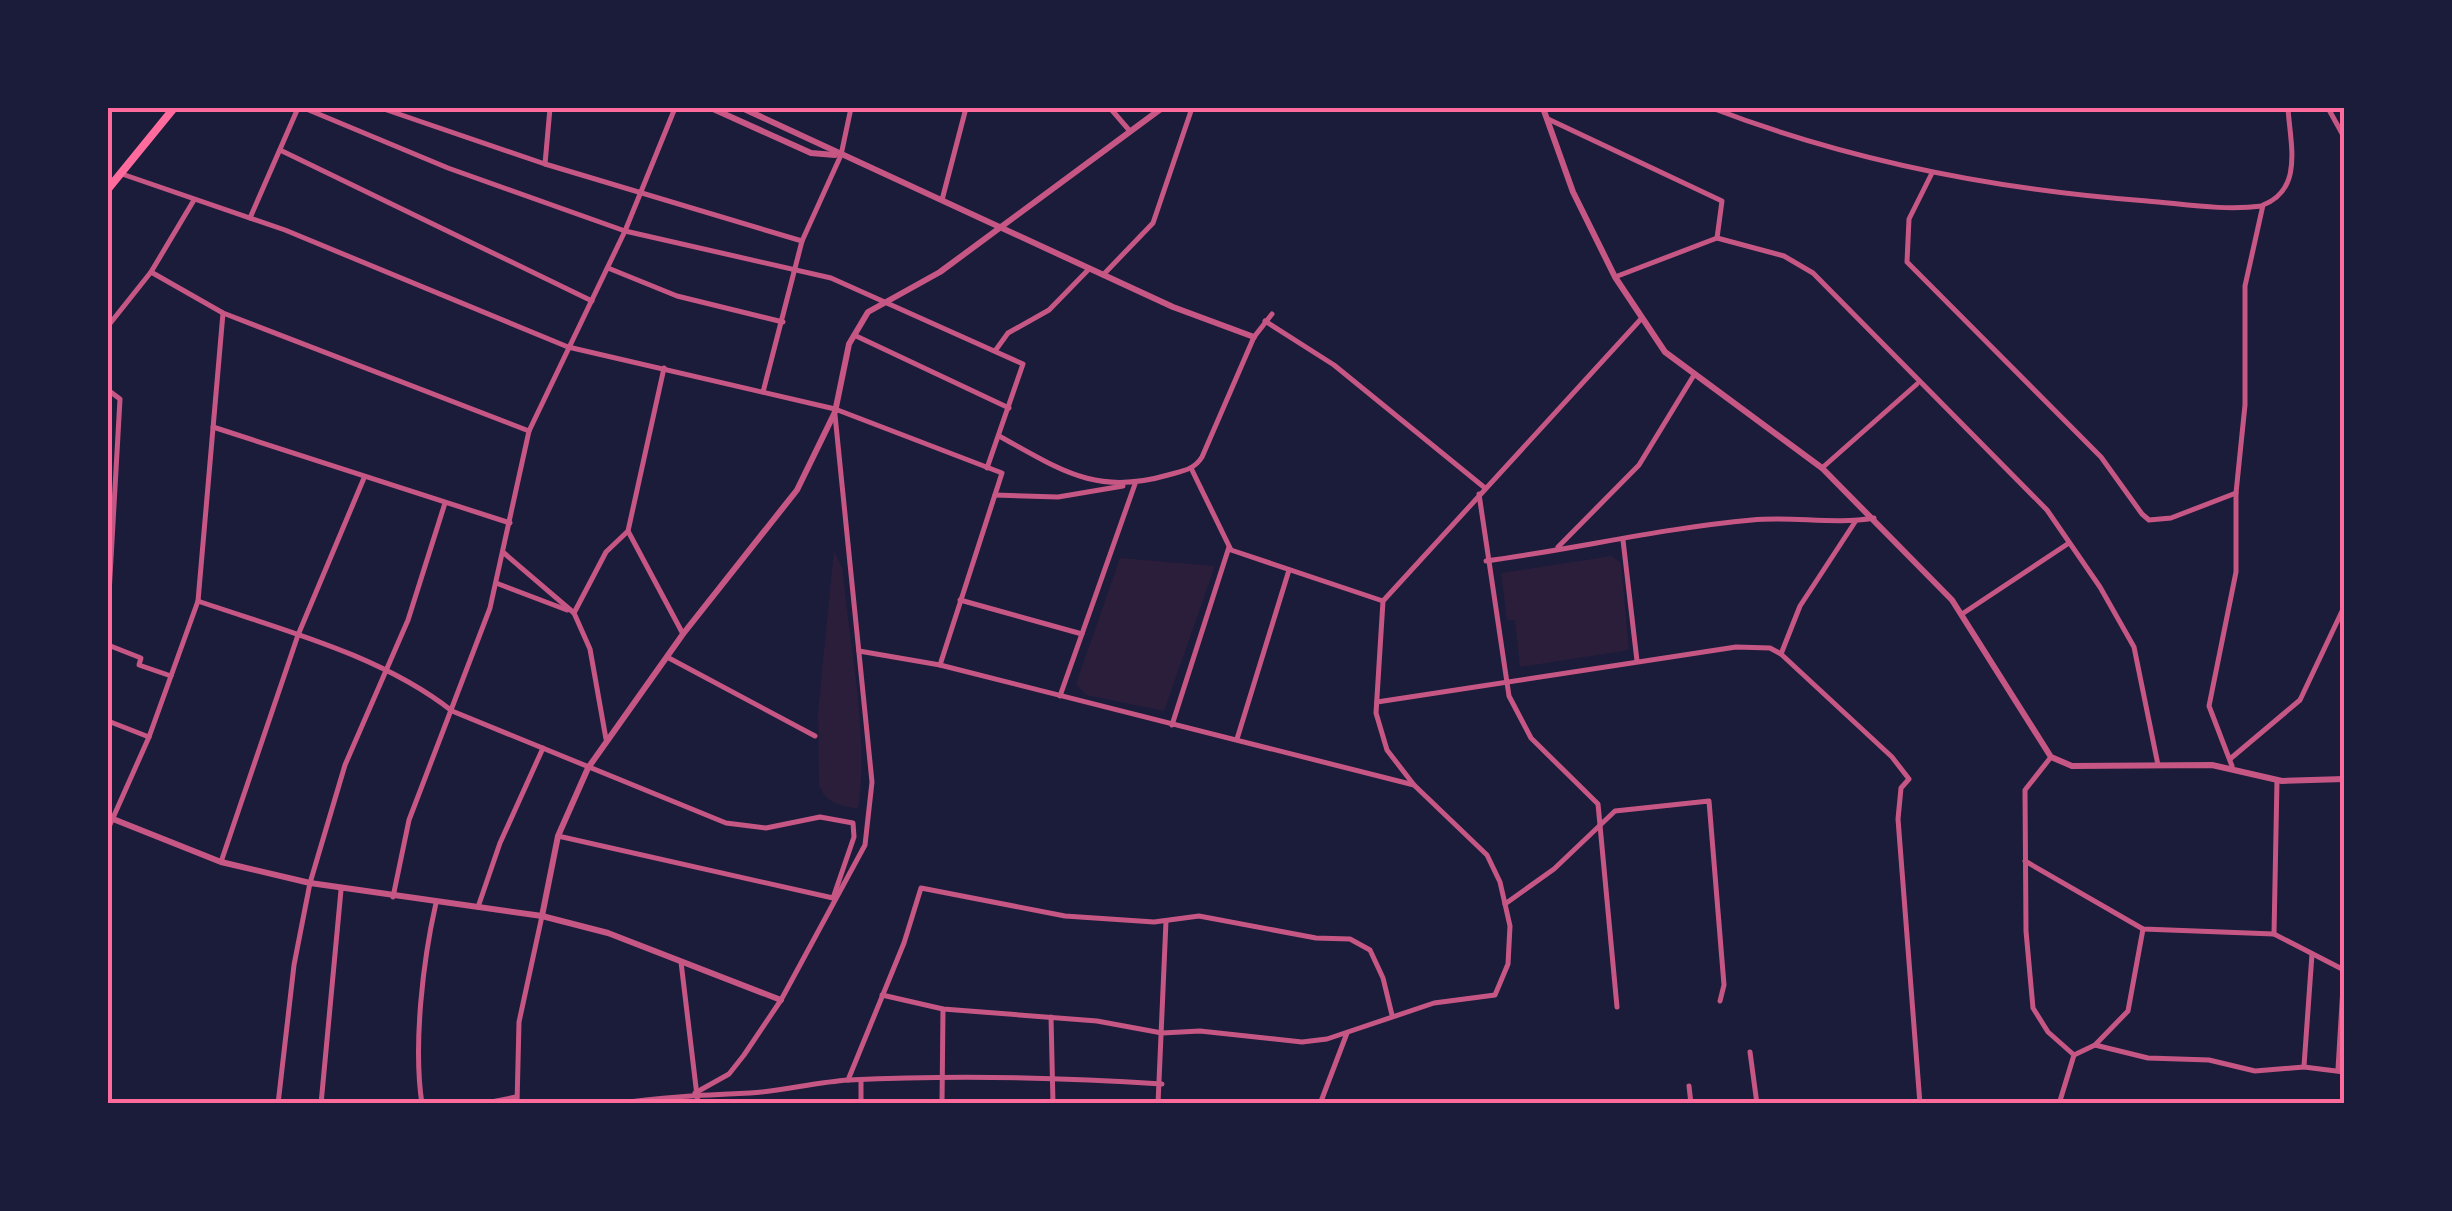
<svg xmlns="http://www.w3.org/2000/svg" width="2452" height="1211" viewBox="0 0 2452 1211" font-family="'Work Sans',sans-serif">
<style>
.green{fill:#2a1e3b}
.lines{fill:none;stroke-linecap:round;stroke-linejoin:round}
.minor{stroke:#c65784;stroke-width:5}
.tertiary{stroke:#c65784;stroke-width:6}
.secondary{stroke:#ff6b9d;stroke-width:8}
.neatline{fill:none;stroke:#ff6b9d;stroke-width:4}
</style>
<rect width="100%" height="100%" fill="#1b1b3a"/>
<g class="green">
<path d="M834 551 843 570C849 647 870 735 858 809 840 805 826 804 819 785L818 712Z"/>
<path d="M1612 556 1621 563 1629 650 1520 667 1515 620H1507L1501 573Z"/>
<path d="M1120 558 1215 566 1164 711 1086 695 1076 684Z"/>
</g>
<g class="lines">
<g class="minor">
<path d="M304 108 448 168 625 231 831 278 1023 364 987 468"/>
<path d="M381 108 545 164 802 241"/>
<path d="M1110 108 1129 130"/>
<path d="M1712 108C1850 161 1999 190 2147 201 2184 204 2224 211 2262 206"/>
<path d="M2328 108 2344 137"/>
<path d="M1548 119 1722 201 1717 238"/>
<path d="M280 150 592 301"/>
<path d="M545 164 550 108"/>
<path d="M1932 173 1909 219 1907 262 2101 457 2142 514 2149 520 2171 518 2236 493"/>
<path d="M122 174 285 230 568 347 835 409 1002 473 940 665"/>
<path d="M942 200 966 108"/>
<path d="M250 218 298 108"/>
<path d="M608 268 677 296 783 322"/>
<path d="M151 272 223 313 529 431"/>
<path d="M1103 275 1153 223 1192 108"/>
<path d="M1615 277 1717 238 1784 256 1813 273 2047 510 2100 587 2134 647 2158 765"/>
<path d="M1265 321 1334 365 1485 488"/>
<path d="M108 326 151 272 194 200"/>
<path d="M854 335 1009 408"/>
<path d="M995 351 1008 333 1049 310 1089 269"/>
<path d="M108 390 120 399 108 612"/>
<path d="M763 392 802 241 841 155 851 108"/>
<path d="M213 427 510 523"/>
<path d="M999 436C1061 470 1096 496 1168 475 1182 471 1194 470 1202 457L1254 337 1272 314"/>
<path d="M1191 468 1231 550 1383 601"/>
<path d="M1822 468 1917 384"/>
<path d="M1479 494 1509 696 1531 738 1598 804 1617 1007"/>
<path d="M995 495 1058 497 1123 486"/>
<path d="M628 531 683 634"/>
<path d="M1623 540 1637 661"/>
<path d="M1558 547 1639 465 1694 375"/>
<path d="M504 553 574 613"/>
<path d="M1486 561C1575 549 1663 528 1752 520 1793 516 1834 525 1874 518"/>
<path d="M496 583 567 610"/>
<path d="M960 600 1082 634"/>
<path d="M198 601C282 630 381 655 452 711L726 823 766 828 820 817 853 823 854 837 833 898"/>
<path d="M1962 614 2069 543"/>
<path d="M108 645 141 658 139 665 171 676"/>
<path d="M859 651 940 665 1414 785 1487 855 1500 882 1510 926 1508 964 1495 995 1434 1003 1327 1039 1302 1042 1200 1031 1162 1033 1097 1021 943 1009 882 995"/>
<path d="M1781 654 1800 606 1855 522"/>
<path d="M667 657 815 736"/>
<path d="M1060 696 1135 484"/>
<path d="M1377 702 1736 647 1770 648 1781 654 1892 757 1909 779 1901 788 1898 819 1920 1104"/>
<path d="M108 721 149 737"/>
<path d="M1172 725 1229 547"/>
<path d="M606 739 590 649 574 613 606 552 628 531 664 368"/>
<path d="M1237 739 1289 570"/>
<path d="M2051 757 2025 790 2026 931 2033 1008 2048 1032 2074 1055"/>
<path d="M2230 759 2300 700 2344 607"/>
<path d="M2232 766 2209 706 2236 572V493L2245 405V286L2263 205C2304 189 2290 143 2288 108"/>
<path d="M1414 785 1387 750 1376 713 1383 601 1641 319"/>
<path d="M108 829 149 737 198 601 223 313"/>
<path d="M558 836 833 898"/>
<path d="M2025 861 2143 929 2274 934 2344 970"/>
<path d="M221 862 298 635 364 478"/>
<path d="M393 897 409 820 490 608 529 431 625 231 675 108"/>
<path d="M1505 904 1554 869 1615 811 1709 801 1724 985 1720 1001"/>
<path d="M478 907 500 843 543 748"/>
<path d="M2274 934 2277 780"/>
<path d="M681 962 698 1104"/>
<path d="M1051 1017 1053 1104"/>
<path d="M2095 1045 2148 1058 2209 1060 2255 1071 2304 1067 2344 1072"/>
<path d="M1750 1052 1757 1104"/>
<path d="M2304 1066 2312 954"/>
<path d="M2338 1069 2344 970"/>
<path d="M848 1080 904 943 921 888 1065 916 1154 922 1199 916 1316 938 1350 939 1370 950 1383 978 1392 1015"/>
<path d="M861 1080V1104"/>
<path d="M1689 1086 1691 1104"/>
<path d="M695 1093 729 1074 744 1055 781 1000 865 845 872 782 835 415"/>
<path d="M278 1104 294 965 310 883 345 765 408 620 445 503"/>
<path d="M321 1104 341 890"/>
<path d="M422 1104C413 1045 423 960 436 903"/>
<path d="M481 1104 516 1097"/>
<path d="M517 1104 519 1022 542 916"/>
<path d="M613 1104C659 1097 704 1095 750 1093 783 1091 816 1082 849 1080 954 1075 1057 1077 1162 1084"/>
<path d="M942 1104 943 1009"/>
<path d="M1158 1104 1166 921"/>
<path d="M1320 1104 1347 1033"/>
<path d="M2059 1104 2074 1055 2095 1045 2128 1011 2143 929"/>
</g>
<g class="tertiary">
<path d="M711 108 811 153 835 155"/>
<path d="M742 108 1173 307 1254 337"/>
<path d="M1543 108 1573 192 1615 277 1665 352 1822 468 1952 600 2051 757 2072 766 2212 765 2282 781 2344 779"/>
<path d="M108 817 221 862 310 883 542 916 608 933 781 1000"/>
<path d="M542 916 558 836 588 768 683 634 797 490 835 412 849 344 868 312 940 272 1162 108"/>
</g>
<path class="secondary" d="M108 189 174 108"/>
</g>
<rect width="2452" height="1211" fill="none" stroke="#1b1b3a" stroke-width="220"/>
<rect x="110" y="110" width="2232" height="991" class="neatline"/>
</svg>
